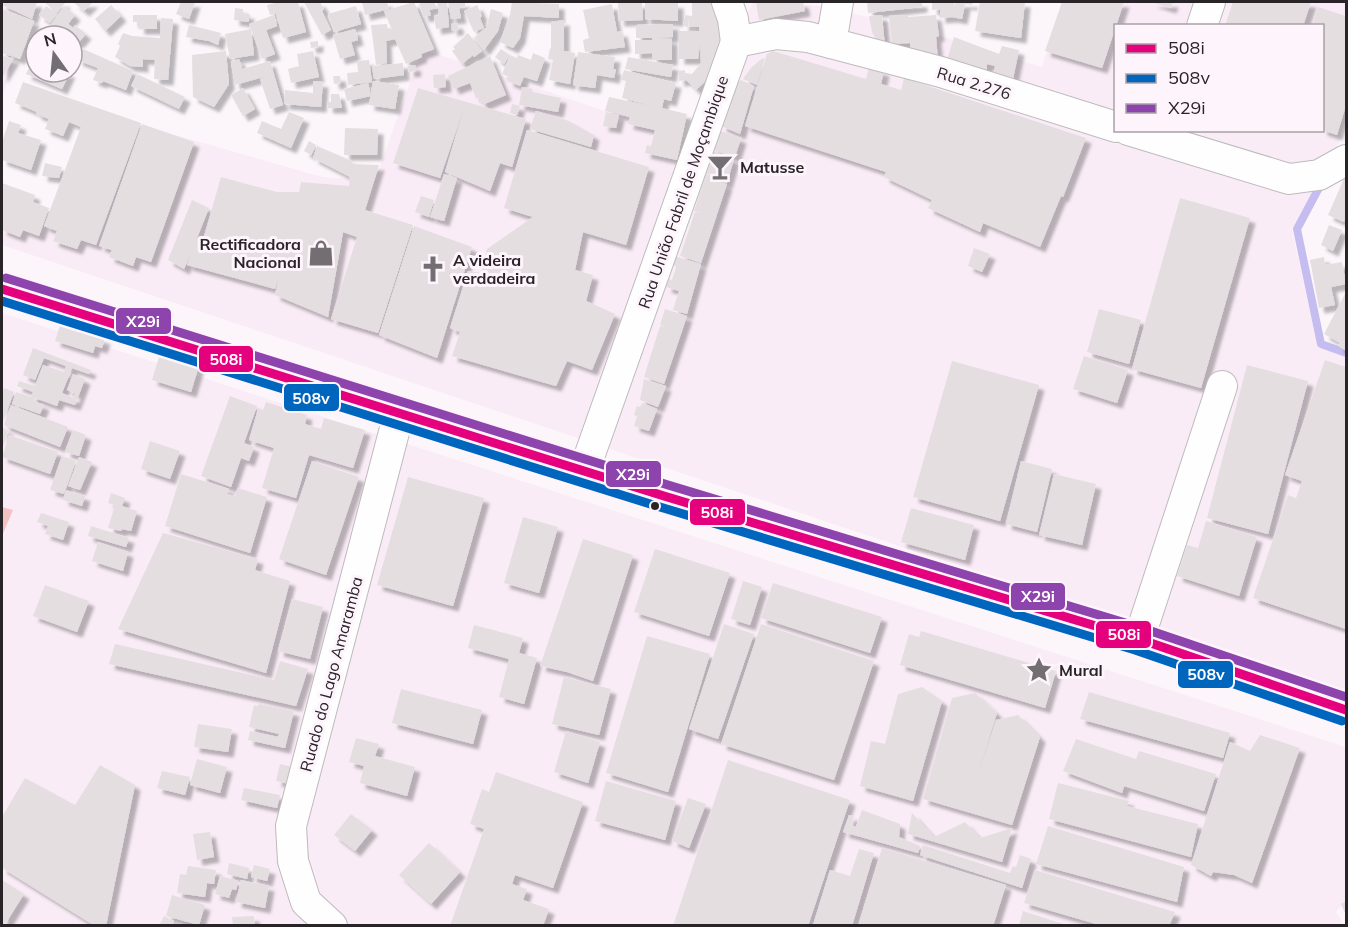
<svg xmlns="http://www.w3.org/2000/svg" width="1348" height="927" viewBox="0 0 1348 927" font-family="Mulish,sans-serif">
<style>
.built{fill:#faecf6;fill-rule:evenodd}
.forest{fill:#f4c2c2}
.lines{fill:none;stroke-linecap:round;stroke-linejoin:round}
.stream{stroke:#c5bdf0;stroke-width:8}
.building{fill:#e4dee1;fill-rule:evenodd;filter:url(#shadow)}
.minor-casing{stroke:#bebabd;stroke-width:32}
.major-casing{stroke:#b6acb9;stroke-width:35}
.minor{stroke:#fffefe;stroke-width:30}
.major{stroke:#eee8f0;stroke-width:33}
.bus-1-casing{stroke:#fef4fb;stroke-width:14}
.bus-2-casing{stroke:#fef4fb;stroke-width:14}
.bus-3-casing{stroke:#fef4fb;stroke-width:14}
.bus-1{stroke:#e5007d;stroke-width:9}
.bus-2{stroke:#0065bd;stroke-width:9}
.bus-3{stroke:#8e44ad;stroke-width:9}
.bus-dot{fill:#292428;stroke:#fef4fb;stroke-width:2}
.labels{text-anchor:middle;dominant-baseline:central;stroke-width:6;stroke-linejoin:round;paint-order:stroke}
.street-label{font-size:16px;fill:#292428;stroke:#fef4fb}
.poi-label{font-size:16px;font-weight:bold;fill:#292428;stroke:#fef4fb;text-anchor:start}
.line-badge{stroke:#fef4fb;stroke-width:2}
.badge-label{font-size:16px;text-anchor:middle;font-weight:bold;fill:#fff}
</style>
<defs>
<filter id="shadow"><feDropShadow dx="5.5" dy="5.5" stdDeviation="1.5" flood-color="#0004"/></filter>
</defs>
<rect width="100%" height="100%" fill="#fcf6fa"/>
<g class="built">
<path d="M2 2H33L2 97Z"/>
<path d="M753 2H775L829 7 937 35 1042 67 1062 2H1346V117L1337 148 1292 230 1318 347 1346 357V699L896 545 2 245V200L64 216 102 114 322 177 375 180 422 49 685 138ZM1116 26H1322V130H1116Z"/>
<path d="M2 313 1346 747V900L1336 912 1344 925H2Z"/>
</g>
<path class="forest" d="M2 507 13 510 2 536Z"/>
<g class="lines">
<path class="stream" d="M1321 184 1297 229 1321 344 1346 353"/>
</g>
<g class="building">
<path d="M2 2H37L32 19 2 5Z"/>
<path d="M46 2H63L65 3 57 13 45 3Z"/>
<path d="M73 2H93L84 11Z"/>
<path d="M181 2H195L189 19 176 14Z"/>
<path d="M279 2H298L306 32 283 38 276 14 279 13 270 15 267 5Z"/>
<path d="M304 2H320L324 9 322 11 331 30 322 35Z"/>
<path d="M362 2H387L389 9 365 15Z"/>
<path d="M414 2 434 49 421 54 422 57 406 64 395 39 386 41 387 63 376 65 371 25 387 24 388 31 392 30 384 11Z"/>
<path d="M425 2H434L437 8 429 10 431 15 424 17 419 4Z"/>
<path d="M437 2H447L449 27 436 29 434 16 439 15Z"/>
<path d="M448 2H465V7L459 8 461 18 451 19Z"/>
<path d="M512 2 559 4V18L524 16 520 38 513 48 500 42 510 15Z"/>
<path d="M618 2 642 3 643 20 619 21Z"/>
<path d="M692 2H717L726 51 714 73 696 90 686 80 679 81 678 71 685 70V73L692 74 701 63 700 44 698 59H679V31H699V27H689V19L688 27 683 26 685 15 692 16Z"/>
<path d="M756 2H803L805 11 759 20Z"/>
<path d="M867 2H922V7L868 13Z"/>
<path d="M932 2H954V8L955 2H973L972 5 965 4 962 19 952 17 940 18V9L932 10Z"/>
<path d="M980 2H1025L1021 38 975 31Z"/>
<path d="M1062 2H1124L1102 68 1045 51Z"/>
<path d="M1151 2H1173L1171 8Z"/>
<path d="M1233 2H1311L1303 26H1225Z"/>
<path d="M645 3H678V21L645 19Z"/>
<path d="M612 4 617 32 622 31 625 47 585 52 583 40 589 38 583 10Z"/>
<path d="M111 5 121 16 105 31 95 19Z"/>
<path d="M477 5 482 16 480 18 484 28 474 32 464 11Z"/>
<path d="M46 6 57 14 50 23 39 15Z"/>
<path d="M64 6 75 15 68 24 73 28 75 25 86 34 78 43 72 41V36H61L49 27Z"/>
<path d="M356 6 361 24 334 32 328 14Z"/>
<path d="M1318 7 1346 16V105L1337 135 1322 130V26H1312Z"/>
<path d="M235 8 243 9V13L249 14V22L234 20Z"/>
<path d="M2 9 34 21 20 59 2 53Z"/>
<path d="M491 9 503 13 498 31 484 50 474 38 485 28 486 29Z"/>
<path d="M133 15H157V29H139V22H133Z"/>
<path d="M274 15 277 26 266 30 275 54 262 59 249 24Z"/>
<path d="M882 15 885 47H880L872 32 869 16Z"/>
<path d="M908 15V17L936 15 939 36 936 37 938 60 910 55V43L892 44 889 16Z"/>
<path d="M161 18 173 19 168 80 154 79 155 60 143 59V67L130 66 115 57 120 46 118 44 123 33 132 36 160 38Z"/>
<path d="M564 20V50L554 49 575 53 570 84 549 80 553 60 548 59 550 48 551 49V22Z"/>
<path d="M457 23 459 29 452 31 451 24Z"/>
<path d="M673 24V37L656 38 672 39V60H652V53L635 54V40H652V38H636V25Z"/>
<path d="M189 25 221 33 218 45 209 41 186 37Z"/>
<path d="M251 29 254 55 230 59 225 34Z"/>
<path d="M355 29 358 40 351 42 355 55 340 59 333 35Z"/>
<path d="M468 33 482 51 474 57 473 55 462 64 452 51 455 49 453 47Z"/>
<path d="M954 37 999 54 1002 46 1019 50 1013 79 994 72 995 66 987 64V70L947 60Z"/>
<path d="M318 41V47L311 48 310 42Z"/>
<path d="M81 48 133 71 126 90 103 81 102 83 93 80 98 68 77 60Z"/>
<path d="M501 49 510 55 504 64 495 57Z"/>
<path d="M226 51 229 84 214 107 193 97 192 55Z"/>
<path d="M313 51 319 77 291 83 288 69 299 66 297 54Z"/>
<path d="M773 51 866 79 869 67 884 71 881 84 901 90 904 78 1086 138 1063 197 1061 196 1040 247 983 223 980 232 928 208 932 200 884 177 886 172 745 126 767 54Z"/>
<path d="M578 52 615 57 613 69H616L614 78 597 75 595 88 573 85Z"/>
<path d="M36 53V72H70L62 89 26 74Z"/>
<path d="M533 53 545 58 537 81 524 77 528 66 520 86 508 81 509 77 502 74 510 55 517 58 518 55 531 60Z"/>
<path d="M2 56 14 58 2 78Z"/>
<path d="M490 56 506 95 482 105 479 97 476 98 470 83 454 89 448 76Z"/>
<path d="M628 57 673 65 671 77 625 69Z"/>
<path d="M765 58 757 85 743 79 751 68 760 60Z"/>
<path d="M239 59 242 69 270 61 283 105 270 109 260 79 267 76 235 85 231 62Z"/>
<path d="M369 60 372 82 348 85 347 73 358 72 357 61Z"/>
<path d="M403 63 404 75 374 79 372 66Z"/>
<path d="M415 65 416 71 409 72 408 66Z"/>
<path d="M624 70 676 83 671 101 664 99 662 108 687 114 677 160 645 153 647 145 651 146 655 130 628 124 630 117 605 111 609 97 651 106 622 98 626 81 621 80Z"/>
<path d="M137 74 185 97 179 109 131 86Z"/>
<path d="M445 74 446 87 434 88 433 75Z"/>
<path d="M333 76H340L341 83 334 84Z"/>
<path d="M741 80 754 86 740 134 721 126 735 85Z"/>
<path d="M313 81 323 82 321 107 284 104 285 90 313 93Z"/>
<path d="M373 81 399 85 395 109 369 105Z"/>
<path d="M23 82 141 123 96 245 81 240 77 249 53 241 57 231 44 226 81 127 69 122 63 136 45 129 49 119 36 114 37 112 15 103Z"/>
<path d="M368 83 371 96 347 101 344 89Z"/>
<path d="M522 87 533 89 532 92 561 98 558 112 519 105Z"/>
<path d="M243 88 255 109 243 116 231 95Z"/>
<path d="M418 88 526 119 512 167 500 163 490 191 445 172 463 111 440 178 393 163Z"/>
<path d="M331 94H339L342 108H328L327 102H331Z"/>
<path d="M512 104 520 106 517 115 510 113Z"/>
<path d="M536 111 569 121 594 135 591 147 530 129Z"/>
<path d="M289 112 304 118 291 148 257 133 262 121 281 129Z"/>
<path d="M606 112 619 115 616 128 603 126Z"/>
<path d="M9 121 21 125 18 133 41 140 31 170 2 160V142Z"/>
<path d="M142 124 194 142 151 262 136 257 133 266 109 257 112 250 99 246Z"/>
<path d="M345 128 378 129 377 155H344Z"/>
<path d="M527 130 649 167 626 245 583 232 575 270 593 275 586 301 615 314 592 370 567 361 556 386 452 356 460 332 450 328 468 271 481 273 487 249 533 217 504 208Z"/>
<path d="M717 130 741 138 735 157 711 150Z"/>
<path d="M309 141 316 145 311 155 304 151Z"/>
<path d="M317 146 352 161V164L379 165 365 210 413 225 378 333 331 319 357 237 343 232 328 317 275 295 279 276 275 289 187 265 191 253 184 269 168 260 192 200 209 208 197 238 203 240 221 177 277 192H299L301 182 349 186 350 177 313 158ZM258 259 283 260 281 266Z"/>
<path d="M713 151 734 159 727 183 717 181 727 184 701 263 680 256 695 212 705 215 694 211 706 174 712 176 706 173Z"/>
<path d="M45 163 62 167 59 178 42 176Z"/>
<path d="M444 174 457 178 444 221 430 217Z"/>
<path d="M1346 174V216L1344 222 1328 215Z"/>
<path d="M2 183 35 195 33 202 49 208 39 236 23 230 20 237 2 230Z"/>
<path d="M421 196 434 200 429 217 415 212Z"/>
<path d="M1180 198 1250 218 1201 388 1132 369Z"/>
<path d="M1329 225 1342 230 1333 251 1321 245Z"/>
<path d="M414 226 472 247 437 358 379 335Z"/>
<path d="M974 248 990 254 982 272 968 266Z"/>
<path d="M674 256 701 264 687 314 673 310 679 291 666 287 669 279 672 280 676 268V266L672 265Z"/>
<path d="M1324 257 1325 265 1342 262 1346 284 1331 287 1335 305 1319 308 1310 260Z"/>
<path d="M1346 292V351L1338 346 1340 343 1324 334Z"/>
<path d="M665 309 687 316 664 384 644 377 660 326 666 327 660 325Z"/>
<path d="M1099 309 1141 320 1129 364 1087 352Z"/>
<path d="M62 319 97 330 95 336 105 339 102 348 95 346 93 353 55 341Z"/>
<path d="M164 340 203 352 191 392 152 380Z"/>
<path d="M33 348 91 370 89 374 72 368 62 393 74 398 75 393 67 390 73 374 85 379 75 405 59 400 57 406 35 398 34 401 44 405 40 414 12 404 16 392 31 397 33 392 17 386 19 381 35 386 43 365 64 372 66 366 44 358 35 380 23 375Z"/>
<path d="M1084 356 1128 370 1117 403 1073 389Z"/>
<path d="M1325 360 1346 367V629L1253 598 1288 495 1296 498 1302 481 1285 475Z"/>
<path d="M952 361 1039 385 1000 521 913 497Z"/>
<path d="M1247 365 1308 381 1268 534 1207 518Z"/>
<path d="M644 379 666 386 658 407 640 400Z"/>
<path d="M4 388 14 392 2 424V394Z"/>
<path d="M230 396 257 406 244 443 254 447 249 461 241 458 231 487 201 476Z"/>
<path d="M266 402 307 415 305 424 321 429 324 418 365 430 353 468 309 455 296 498 262 488 274 448 249 440 258 409 263 410Z"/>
<path d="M642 403 657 409 649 431 634 426 637 416 634 415 637 406 640 407Z"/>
<path d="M11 405 68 427 60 447 4 425Z"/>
<path d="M2 427 8 431 2 450Z"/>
<path d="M73 430 86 435 79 456 65 452Z"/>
<path d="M9 435 58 452 50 474 2 457Z"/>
<path d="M150 441 180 451 170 479 141 469Z"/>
<path d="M62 456 76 461 64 494 50 490Z"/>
<path d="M79 457 92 462 80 490 68 486Z"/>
<path d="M312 461 359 477 326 575 279 559Z"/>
<path d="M1021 461 1052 469 1037 532 1006 524Z"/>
<path d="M181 474 229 489 227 494 235 496 238 488 267 497 250 553 165 526Z"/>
<path d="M1054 474 1096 484 1082 545 1039 535Z"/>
<path d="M408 477 484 498 453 606 377 585Z"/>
<path d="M66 490 85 496 82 506 63 500Z"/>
<path d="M111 493 125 498 122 506 137 511 131 531 122 529 121 531 108 528 115 505 108 503Z"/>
<path d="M911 508 974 525 965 560 901 542Z"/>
<path d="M41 513 69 522 63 540 45 534 48 526 37 522Z"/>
<path d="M523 517 558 527 539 593 504 583Z"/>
<path d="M1206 521 1257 537 1239 596 1177 576 1187 545 1198 548Z"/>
<path d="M91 526 129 538 126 547 88 536Z"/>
<path d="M163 533 258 559 255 570 290 581 266 673 118 629Z"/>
<path d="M583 539 633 555 593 681 567 672 540 666Z"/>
<path d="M98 542 128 552 123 571 92 561Z"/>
<path d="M655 549 730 573 709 636 634 612Z"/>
<path d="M743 581 762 587 750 625 731 619Z"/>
<path d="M773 583 882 617 870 653 761 618Z"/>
<path d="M45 585 89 601 77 632 33 616Z"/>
<path d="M292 599 323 607 310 659 278 651Z"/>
<path d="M724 624 754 634 718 739 689 729Z"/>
<path d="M761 624 874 661 834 780 721 744Z"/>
<path d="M474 625 523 638 519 653 537 658 524 704 499 697 509 659 468 648Z"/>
<path d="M921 631 1056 671 1045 708 900 665 909 634 919 637Z"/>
<path d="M647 636 710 654 668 792 606 773Z"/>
<path d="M115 644 274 680 280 661 308 669 296 706 109 664Z"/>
<path d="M564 677 611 689 599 735 552 724Z"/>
<path d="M922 687 942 701 913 801 860 786 871 741 885 744 898 694Z"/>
<path d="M401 689 482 710 473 744 392 723Z"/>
<path d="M1089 692 1230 733 1223 758 1080 719Z"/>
<path d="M975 693 997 713 978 774 996 720 1018 715 1040 737 1012 825 923 799 952 698Z"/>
<path d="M259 704 294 711 285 748 248 740 250 731 278 737 279 734 249 727 254 705 258 706Z"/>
<path d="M198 724 232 729 228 752 194 747Z"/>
<path d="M566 731 600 742 588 783 554 772Z"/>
<path d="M1260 735 1300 748 1252 883 1234 875 1213 872 1211 876 1191 865 1230 742 1250 751Z"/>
<path d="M356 738 379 744 375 756 415 767 407 796 360 783 364 766 349 762Z"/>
<path d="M1076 739 1136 759 1139 751 1216 774 1204 811 1124 786 1122 793 1063 771Z"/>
<path d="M197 759 227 767 220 793 190 785Z"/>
<path d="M728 760 850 800 808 926H673Z"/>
<path d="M280 764 293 767 289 784 276 781Z"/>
<path d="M100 765 135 785 106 926H95L2 868V817L25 778 75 805Z"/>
<path d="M162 771 190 777 185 795 157 788Z"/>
<path d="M496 772 583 802 553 888 515 875 512 884 527 889 523 900 549 909 543 926H450L484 829 470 824 482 789 489 792Z"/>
<path d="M606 781 676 801 665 840 595 821Z"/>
<path d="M1058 783 1129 801 1127 806 1198 824 1191 857 1049 819Z"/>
<path d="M244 788 280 795 277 808 241 800Z"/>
<path d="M688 798 706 804 689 848 672 841Z"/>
<path d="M862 810 900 824 899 837 920 846 918 853 843 832 849 815 853 816 850 825 856 827Z"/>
<path d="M912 813 934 837 965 822 980 838 1012 828 1002 862 908 834Z"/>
<path d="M351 814 372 830 355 851 334 835Z"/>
<path d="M1048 826 1184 867 1177 902 1036 864Z"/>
<path d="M210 832 214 857 197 860 193 834Z"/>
<path d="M429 843 460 872 431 904 399 875Z"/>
<path d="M923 845 1010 873 1013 866 1016 867 1020 855 1031 859 1022 888 920 855Z"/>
<path d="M882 848 1006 885 993 926H858Z"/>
<path d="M859 849 874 853 852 926 813 925 830 870 850 876Z"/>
<path d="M229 863 249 868 247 879 227 874Z"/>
<path d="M254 865 270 869 267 881 251 877Z"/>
<path d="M188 866 216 870 214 884 207 883 205 897 177 893 180 874 186 875Z"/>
<path d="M1035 870 1175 912 1169 926H1103L1024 903Z"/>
<path d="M220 876 238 881 236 890 232 889 229 898 215 894Z"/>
<path d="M2 880 24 894 4 926H2Z"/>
<path d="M241 880 269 886 265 908 236 902Z"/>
<path d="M172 895 205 905 199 925 166 916Z"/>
<path d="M1346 901V915L1341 904Z"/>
<path d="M1023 911 1066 925V926H1019Z"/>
<path d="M164 916 174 921 172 926H159Z"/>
<path d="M254 916 255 926H233L232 917Z"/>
</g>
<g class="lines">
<g class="minor-casing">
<g id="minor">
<path d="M727 2 733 19 736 42"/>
<path d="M1202 26 1210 2"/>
<path d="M831 43 838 2"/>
<path d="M1128 130 1289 179 1319 175 1346 160"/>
<path d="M584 471 736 42 776 34 808 37 941 72 1116 127"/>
<path d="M1139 639 1222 386"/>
<path d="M332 926 306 902 293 861 291 826 399 413"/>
</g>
</g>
<g class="major-casing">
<path id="major" d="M2 289 664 496 1139 639 1346 710"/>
</g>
<use href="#minor" class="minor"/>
<use href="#major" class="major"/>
<g class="bus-1-casing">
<path id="bus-1" d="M2 289 664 496 1139 639 1346 710"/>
</g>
<g class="bus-2-casing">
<path id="bus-2" d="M2 301 660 507 1135 650 1342 721"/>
</g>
<g class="bus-3-casing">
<path id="bus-3" d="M6 278 668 485 1142 628 1346 697"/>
</g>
<use href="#bus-1" class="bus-1"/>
<use href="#bus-2" class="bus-2"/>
<use href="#bus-3" class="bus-3"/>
</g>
<defs>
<g id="bar-bare" transform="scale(2.07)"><path d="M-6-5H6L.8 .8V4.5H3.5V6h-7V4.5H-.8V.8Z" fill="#736e72" stroke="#fef4fb" stroke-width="2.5" paint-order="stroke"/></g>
<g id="shop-bare" transform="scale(2.07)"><path d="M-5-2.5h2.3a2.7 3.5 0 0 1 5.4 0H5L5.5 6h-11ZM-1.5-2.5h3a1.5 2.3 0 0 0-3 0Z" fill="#736e72" stroke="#fef4fb" stroke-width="2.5" paint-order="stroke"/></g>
<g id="church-bare" transform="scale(2.07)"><path d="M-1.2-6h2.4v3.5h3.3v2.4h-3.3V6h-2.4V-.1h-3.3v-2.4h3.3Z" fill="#736e72" stroke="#fef4fb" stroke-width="2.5" paint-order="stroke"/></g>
<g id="sight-bare" transform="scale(2.07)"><path d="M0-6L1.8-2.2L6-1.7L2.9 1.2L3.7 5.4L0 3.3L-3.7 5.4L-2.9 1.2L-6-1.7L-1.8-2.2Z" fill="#736e72" stroke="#fef4fb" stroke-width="2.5" paint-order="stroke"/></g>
</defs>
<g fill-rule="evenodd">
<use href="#bar-bare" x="720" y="167"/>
<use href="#shop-bare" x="321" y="253"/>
<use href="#church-bare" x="433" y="269"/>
<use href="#sight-bare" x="1039" y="670"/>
</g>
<circle class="bus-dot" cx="655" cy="506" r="5"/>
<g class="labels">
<g class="street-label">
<text transform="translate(974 83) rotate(17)">Rua 2.276</text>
<text transform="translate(683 192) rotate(-71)">Rua União Fabril de Moçambique</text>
<text transform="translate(331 674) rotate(-75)">Ruado do Lago Amaramba</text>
</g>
<g class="poi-label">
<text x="740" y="167">Matusse</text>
<text x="301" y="244" text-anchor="end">Rectificadora<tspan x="301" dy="18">Nacional</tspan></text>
<text x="453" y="260">A videira<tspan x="453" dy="18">verdadeira</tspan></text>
<text x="1059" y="670">Mural</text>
</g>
</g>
<g class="line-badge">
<rect x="115" y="307" width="57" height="28" rx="6" fill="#8e44ad"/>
<rect x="198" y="345" width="56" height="28" rx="6" fill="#e5007d"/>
<rect x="283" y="383" width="57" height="29" rx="6" fill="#0065bd"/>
<rect x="605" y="460" width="57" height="28" rx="6" fill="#8e44ad"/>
<rect x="689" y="498" width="57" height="28" rx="6" fill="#e5007d"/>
<rect x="1010" y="582" width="56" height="29" rx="6" fill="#8e44ad"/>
<rect x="1095" y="620" width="57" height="29" rx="6" fill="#e5007d"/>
<rect x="1177" y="660" width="57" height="29" rx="6" fill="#0065bd"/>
</g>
<g class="badge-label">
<text x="143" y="327">X29i</text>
<text x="226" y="365">508i</text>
<text x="311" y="404">508v</text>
<text x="633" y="480">X29i</text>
<text x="717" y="518">508i</text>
<text x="1038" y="602">X29i</text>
<text x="1124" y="640">508i</text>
<text x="1206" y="680">508v</text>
</g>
<rect width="1348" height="927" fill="none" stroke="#292428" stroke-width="6"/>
<rect x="1114" y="24" width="210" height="108" fill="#fef4fb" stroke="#a9a1a7" stroke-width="1.5"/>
<rect x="1126" y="44" width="30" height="9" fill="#e5007d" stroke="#a9a1a7" stroke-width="1.5"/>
<text x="1168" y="54" font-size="18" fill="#292428">508i</text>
<rect x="1126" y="74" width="30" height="9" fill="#0065bd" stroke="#a9a1a7" stroke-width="1.5"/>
<text x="1168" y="84" font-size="18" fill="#292428">508v</text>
<rect x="1126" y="104" width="30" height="9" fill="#8e44ad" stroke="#a9a1a7" stroke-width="1.5"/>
<text x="1168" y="114" font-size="18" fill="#292428">X29i</text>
<g transform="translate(54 54) rotate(345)"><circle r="28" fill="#fef4fb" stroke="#a9a1a7" stroke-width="1.5"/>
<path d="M0-4.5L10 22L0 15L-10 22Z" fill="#736e72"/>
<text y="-9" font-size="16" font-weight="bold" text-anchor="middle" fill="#292428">N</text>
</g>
</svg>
